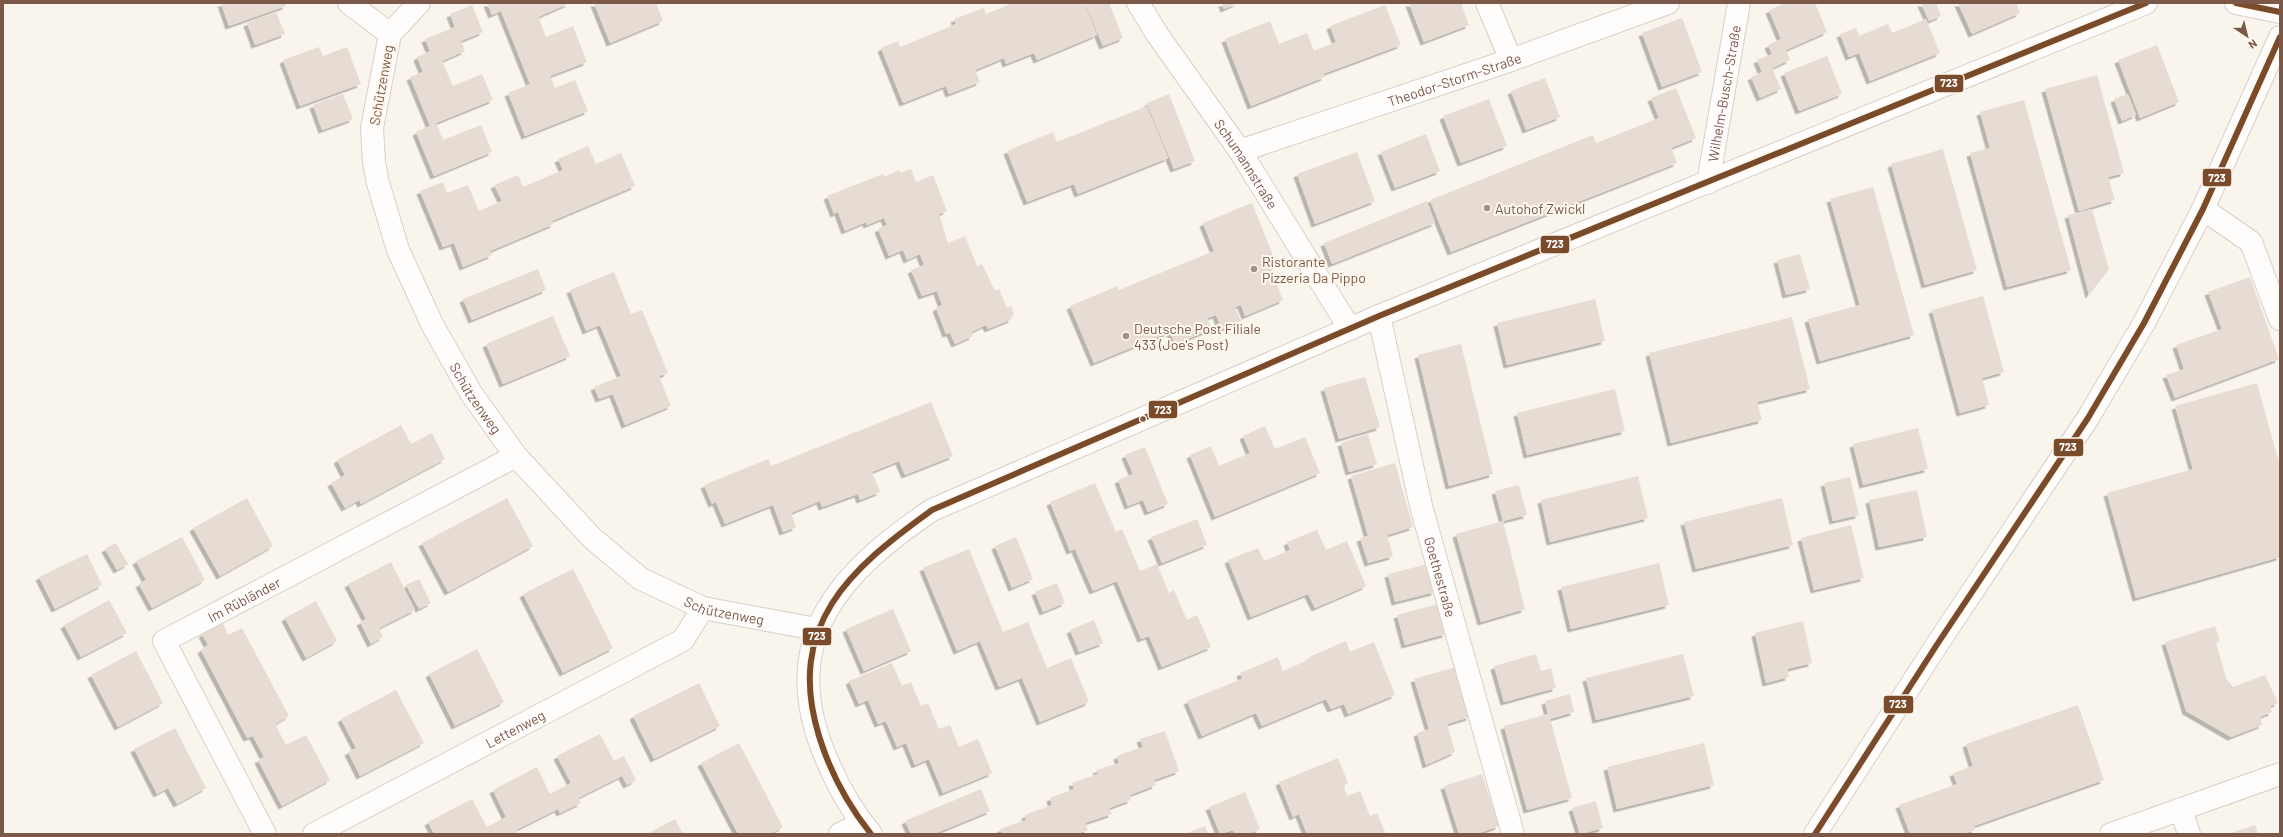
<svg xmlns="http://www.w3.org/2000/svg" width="2283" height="837" viewBox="0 0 2283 837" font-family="Barlow,sans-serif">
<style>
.building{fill:#e6dcd3;filter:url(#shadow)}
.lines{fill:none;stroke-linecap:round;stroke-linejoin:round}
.minor-casing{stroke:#d8cfc9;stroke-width:24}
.tertiary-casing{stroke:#d8cfc9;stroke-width:24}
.minor{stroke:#fefdfc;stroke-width:22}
.tertiary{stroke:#fefdfc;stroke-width:22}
.bus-1-casing{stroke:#fff8ef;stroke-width:9}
.bus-1{stroke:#7a4b2a;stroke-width:6}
.poi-dot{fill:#a88f81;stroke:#fff8ef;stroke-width:1.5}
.bus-dot{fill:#7c5848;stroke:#fff8ef;stroke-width:1.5}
.labels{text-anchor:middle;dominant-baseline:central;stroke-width:4;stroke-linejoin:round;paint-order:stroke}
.street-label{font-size:14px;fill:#7c5848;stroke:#fff8ef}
.poi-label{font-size:14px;fill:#7c5848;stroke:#fff8ef;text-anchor:start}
.line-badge{stroke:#fff8ef;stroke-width:1.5}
.badge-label{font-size:11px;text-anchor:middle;font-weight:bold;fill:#fff}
</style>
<defs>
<filter id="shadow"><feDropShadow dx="-3.5" dy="3.5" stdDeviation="0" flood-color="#0004"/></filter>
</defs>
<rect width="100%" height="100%" fill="#f9f4ec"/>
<g class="building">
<path d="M221 3H285L286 6 229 26Z"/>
<path d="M487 3H570L538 17 546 37 573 26 587 62 550 76 555 88 575 80 588 111 525 136 508 93 530 84 501 11 492 15Z"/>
<path d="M594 3H656L663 21 610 43Z"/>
<path d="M1013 3H1084L1097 35 1037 60 1034 53 1006 64 1004 58 975 70 980 82 949 94 946 86 903 103 881 48 898 41 900 47 956 24 954 19 984 8 986 14Z"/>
<path d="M1085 3H1109L1123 38 1103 46Z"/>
<path d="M1222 3H1238L1224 9Z"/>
<path d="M1409 3H1461L1469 25 1424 42Z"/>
<path d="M1786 3H1815L1827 32 1786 50 1790 60 1772 68 1781 89 1760 98 1751 77 1762 72 1757 60 1772 54 1768 45 1781 39 1769 10Z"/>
<path d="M1921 3H1936L1941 16 1929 21Z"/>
<path d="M1958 3H2016L2020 13 1972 34Z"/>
<path d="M472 5 483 32 461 41 465 51 442 61 453 86 482 74 493 100 436 123 443 140 481 125 492 152 434 176 416 132 430 126 410 77 423 72 417 57 430 51 425 39 455 27 450 14Z"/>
<path d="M1385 5 1401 45 1323 74 1325 77 1251 106 1225 39 1270 21 1279 44 1307 33 1314 51 1336 42 1330 26Z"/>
<path d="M276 12 285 34 255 45 247 23Z"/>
<path d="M1682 18 1702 72 1662 87 1642 33Z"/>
<path d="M1926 19 1940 53 1870 81 1859 53 1849 57 1840 34 1856 28 1859 36 1888 24 1892 33Z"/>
<path d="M2157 45 2179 102 2140 118 2118 60Z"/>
<path d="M319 47 323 56 347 47 361 84 300 106 283 60Z"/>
<path d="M1827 56 1842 94 1799 111 1784 73Z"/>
<path d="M2097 75 2124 173 2108 177 2115 200 2079 211 2045 89Z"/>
<path d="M1545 78 1560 117 1526 130 1511 91Z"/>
<path d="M1676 88 1696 138 1671 148 1677 163 1451 252 1430 200 1593 135 1596 143 1659 118 1651 98Z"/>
<path d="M343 94 353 119 322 130 313 105Z"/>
<path d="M1169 94 1195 161 1174 169 1147 103Z"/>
<path d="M2128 94 2136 115 2122 121 2114 99Z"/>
<path d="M1489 99 1507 146 1461 163 1443 116Z"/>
<path d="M2024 100 2071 270 2007 287 1970 153 1990 148 1980 112Z"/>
<path d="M1147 106 1168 158 1078 194 1074 184 1027 202 1007 151 1053 132 1057 142Z"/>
<path d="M1426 134 1440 171 1395 188 1381 152Z"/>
<path d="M588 146 596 164 621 153 635 186 552 221 554 224 490 251 492 255 463 267 454 243 443 247 420 191 443 182 447 193 468 185 479 211 502 201 494 185 518 175 523 187 563 170 558 159Z"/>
<path d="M1943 149 1977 270 1925 285 1891 164Z"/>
<path d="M1357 152 1375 201 1315 224 1297 174Z"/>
<path d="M911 169 916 182 933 175 947 211 939 214 948 243 965 236 977 266 982 264 995 291 999 289 1007 308 1011 306 1014 315 1011 316 1012 319 988 329 986 325 971 332 973 336 955 344 950 333 946 334 936 308 942 305 937 291 922 296 911 270 924 265 920 254 907 260 903 250 889 256 878 229 887 225 884 218 867 225 866 222 845 231 838 212 834 214 827 196 883 174 884 177 899 170 900 173Z"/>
<path d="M1873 187 1914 335 1820 361 1808 319 1860 305 1830 199Z"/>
<path d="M1427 201 1435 223 1332 264 1324 243Z"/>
<path d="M1252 203 1277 265 1270 268 1283 300 1245 316 1241 305 1235 307 1241 321 1222 329 1216 315 1207 318 1212 329 1175 344 1170 332 1094 363 1070 306 1118 286 1119 290 1214 251 1203 223Z"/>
<path d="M2092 209 2109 269 2089 295 2068 215Z"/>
<path d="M1800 254 1810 289 1786 295 1777 260Z"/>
<path d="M538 269 546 290 472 320 463 299Z"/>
<path d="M614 272 631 314 642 310 668 373 659 376 671 406 625 425 613 394 599 399 594 387 621 376 600 325 586 331 570 290Z"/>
<path d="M2250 277 2279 359 2175 398 2166 375 2184 369 2176 345 2222 329 2208 292Z"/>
<path d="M1983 296 2004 372 1982 378 1989 405 1960 413 1932 310Z"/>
<path d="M1595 299 1605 341 1507 365 1497 323Z"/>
<path d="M553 316 570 356 503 384 486 344Z"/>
<path d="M1792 317 1810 389 1757 402 1762 420 1671 443 1649 353Z"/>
<path d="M1461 344 1493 474 1449 486 1418 355Z"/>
<path d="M1365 377 1380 427 1339 439 1324 388Z"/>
<path d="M2257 383 2280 466V557L2136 598 2107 493 2193 469 2175 406Z"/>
<path d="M1615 389 1625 431 1527 455 1517 413Z"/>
<path d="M931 402 953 456 905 475 899 461 872 472 880 492 860 500 858 494 822 507 820 501 791 513 796 527 783 532 773 505 725 524 716 502 712 504 704 485 768 459 771 466Z"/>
<path d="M401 425 411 444 432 433 445 459 361 504 359 500 345 508 331 483 345 475 337 460Z"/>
<path d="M1265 426 1275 449 1305 437 1320 473 1215 517 1190 455 1211 446 1219 466 1250 453 1243 436Z"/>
<path d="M1918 428 1928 469 1863 485 1853 444Z"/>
<path d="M1368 434 1377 464 1349 472 1341 443Z"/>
<path d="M1145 447 1168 504 1148 512 1143 500 1128 506 1118 480 1133 474 1125 455Z"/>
<path d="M1395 463 1413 527 1387 535 1393 556 1368 563 1360 538 1368 536 1351 476Z"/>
<path d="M1638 476 1648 518 1550 542 1541 500Z"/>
<path d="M1850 477 1859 515 1833 521 1824 483Z"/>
<path d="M1095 483 1116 532 1122 529 1140 571 1157 564 1169 593 1174 590 1187 620 1197 615 1211 647 1162 667 1149 636 1141 639 1117 581 1093 591 1075 549 1070 551 1050 502Z"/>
<path d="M1519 485 1527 515 1503 521 1495 491Z"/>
<path d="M1917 490 1927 537 1879 547 1869 500Z"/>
<path d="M247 498 273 546 220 576 193 528Z"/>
<path d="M507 498 533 546 448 592 422 543Z"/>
<path d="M1782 498 1793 545 1696 569 1684 522Z"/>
<path d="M1197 519 1207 545 1162 563 1151 537Z"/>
<path d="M1503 521 1525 609 1481 622 1456 534Z"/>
<path d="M1851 525 1864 578 1814 590 1801 538Z"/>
<path d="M1317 530 1326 550 1347 541 1366 586 1315 608 1308 594 1251 617 1228 560 1258 548 1264 561 1290 550 1287 542Z"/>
<path d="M182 537 205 580 152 608 139 584 146 580 136 561Z"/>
<path d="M1016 537 1033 579 1012 588 995 546Z"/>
<path d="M116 543 128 564 117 570 105 549Z"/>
<path d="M969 549 1003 632 1028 622 1047 668 1071 658 1089 702 1040 722 1022 678 999 687 980 641 957 651 923 568Z"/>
<path d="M87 554 102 585 55 609 39 577Z"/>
<path d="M391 562 415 610 379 628 383 637 371 644 360 622 366 619 348 584Z"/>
<path d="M1659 563 1669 605 1571 629 1561 587Z"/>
<path d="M1428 564 1435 592 1395 602 1388 574Z"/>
<path d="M573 569 613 648 563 673 523 594Z"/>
<path d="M419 579 431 603 419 609 406 585Z"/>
<path d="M1057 583 1065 603 1043 612 1035 592Z"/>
<path d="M109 600 127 633 81 657 64 625Z"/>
<path d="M316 601 337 641 306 658 285 618Z"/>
<path d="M1438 604 1446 634 1405 645 1397 615Z"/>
<path d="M893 609 911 651 864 671 846 629Z"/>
<path d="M1094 620 1103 643 1079 652 1070 630Z"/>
<path d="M1803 621 1812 663 1787 669 1789 677 1766 683 1755 633Z"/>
<path d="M223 623 228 635 242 628 289 716 275 724 286 745 306 735 330 780 282 806 258 760 264 757 253 736 247 738 201 650 208 645 202 634Z"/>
<path d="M2215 626 2220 641 2216 643 2226 678 2233 687 2265 675 2278 703 2270 706 2272 712 2260 717 2262 725 2231 737 2186 711 2165 642Z"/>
<path d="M1346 641 1350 652 1374 642 1395 695 1348 714 1344 704 1331 709 1326 699 1262 726 1256 713 1202 736 1187 701 1242 679 1240 673 1278 657 1283 671 1310 659 1309 657Z"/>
<path d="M477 649 504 702 455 726 429 674Z"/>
<path d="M136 651 163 703 118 727 91 675Z"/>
<path d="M1536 654 1541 671 1551 668 1556 688 1504 702 1494 666Z"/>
<path d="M1683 654 1694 696 1596 720 1586 678Z"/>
<path d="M892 663 902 686 911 682 921 706 928 703 939 729 950 725 959 747 978 739 992 773 943 793 929 759 915 765 906 743 897 747 886 721 878 724 868 700 859 704 849 681Z"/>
<path d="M1456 667 1470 717 1447 724 1455 752 1426 765 1417 733 1429 729 1414 679Z"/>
<path d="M699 683 720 726 654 759 633 716Z"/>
<path d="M396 690 424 743 360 776 348 752 356 748 341 719Z"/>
<path d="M1570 694 1574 712 1550 719 1572 798 1527 810 1504 726 1548 714 1545 701Z"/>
<path d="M2078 705 2104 780 1974 826 1975 830 1962 834H1910L1899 805 1957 784 1953 773 1973 766 1966 744Z"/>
<path d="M175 728 206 788 177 804 168 788 157 794 134 749Z"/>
<path d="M1165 731 1179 771 1154 780 1156 785 1130 795 1131 800 1109 808 1112 814 1085 823 1088 830 1076 834H1002L1000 829 1026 820 1025 815 1052 805 1050 798 1074 789 1072 783 1098 774 1096 770 1119 763 1117 756 1143 747 1140 739Z"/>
<path d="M600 734 614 761 624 756 636 780 627 785 622 776 578 798 581 803 560 813 558 809 516 830 518 834H434L428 822 472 799 487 827 506 817 493 790 537 767 550 794 571 783 557 756Z"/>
<path d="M739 743 783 827 770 834H738L701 763Z"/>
<path d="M1704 743 1714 785 1617 809 1607 767Z"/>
<path d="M1338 758 1348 783 1343 785 1347 796 1360 791 1370 816 1377 813 1386 834H1307L1299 814 1293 817 1279 782Z"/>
<path d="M1482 774 1499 826 1477 834H1459L1444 786Z"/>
<path d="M981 789 990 811 934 834H911L905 821Z"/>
<path d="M1245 792 1260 829 1249 834H1235L1233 830 1220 834 1209 807Z"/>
<path d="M1596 801 1603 828 1580 834 1572 808Z"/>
<path d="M675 819 683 834H647Z"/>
<path d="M2255 825 2258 834H2228Z"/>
<path d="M1205 826 1208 834H1185Z"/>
</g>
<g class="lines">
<g class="minor-casing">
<g id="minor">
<path d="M349 3 390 34"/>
<path id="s1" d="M419 3 390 34 372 128 374 162 378 183 398 250 433 326 471 393 516 456 592 538 641 579 703 608 816 629"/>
<path id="s2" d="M1138 3 1157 34 1240 151 1350 329"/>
<path d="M1487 3 1511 60"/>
<path d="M2236 3 2280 12"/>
<path id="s3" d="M1240 151 1511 60 1668 3"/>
<path id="s4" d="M1708 183 1739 3"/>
<path d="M2203 209 2251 242 2280 319"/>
<path id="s5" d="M1379 316 1421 506 1513 834"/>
<path d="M2181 809 2189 834"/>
<path id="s6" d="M265 834 164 641 516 456"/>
<path id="s7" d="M314 834 683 640 703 608"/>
<path d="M840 834 862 823"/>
<path d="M871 834C850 809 836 783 824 753 777 637 842 571 932 510L1379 316 2146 3"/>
<path d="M2111 834 2280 774"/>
</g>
</g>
<g class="tertiary-casing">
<path id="tertiary" d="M1815 834 1938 643 2088 418 2144 323 2203 209 2280 37"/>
</g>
<use href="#minor" class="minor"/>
<use href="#tertiary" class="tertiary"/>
<g class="bus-1-casing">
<g id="bus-1">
<path d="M2236 3 2280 12"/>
<path d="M871 834C847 804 830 772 819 736 785 625 850 569 932 510L1379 316 2146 3"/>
<path d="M1815 834 1938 643 2088 418 2144 323 2203 209 2280 37"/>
</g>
</g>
<use href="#bus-1" class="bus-1"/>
</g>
<g class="poi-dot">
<circle cx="1487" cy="208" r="4"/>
<circle cx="1254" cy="269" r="4"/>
<circle cx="1126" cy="336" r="4"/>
</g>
<circle class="bus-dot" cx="1143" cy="419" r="3.5"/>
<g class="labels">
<g class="street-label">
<text stroke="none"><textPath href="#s3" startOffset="226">Theodor-Storm-Straße</textPath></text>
<text transform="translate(381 85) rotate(-80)">Schützenweg</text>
<text stroke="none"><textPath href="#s4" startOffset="91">Wilhelm-Busch-Straße</textPath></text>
<text stroke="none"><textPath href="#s2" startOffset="194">Schumannstraße</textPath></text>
<text stroke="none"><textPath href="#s1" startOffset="431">Schützenweg</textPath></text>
<text stroke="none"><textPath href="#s5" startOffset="268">Goethestraße</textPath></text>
<text stroke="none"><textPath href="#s6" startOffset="308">Im Rübländer</textPath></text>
<text stroke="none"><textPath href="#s1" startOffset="767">Schützenweg</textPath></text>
<text stroke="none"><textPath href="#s7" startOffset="227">Lettenweg</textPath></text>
</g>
<g class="poi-label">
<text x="1495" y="208">Autohof Zwickl</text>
<text x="1262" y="261">Ristorante<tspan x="1262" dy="16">Pizzeria Da Pippo</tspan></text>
<text x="1134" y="328">Deutsche Post Filiale<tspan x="1134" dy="16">433 (Joe's Post)</tspan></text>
</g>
</g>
<g class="line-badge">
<rect x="1934" y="74" width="30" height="19" rx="4" fill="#7a4b2a"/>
<rect x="2202" y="168" width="30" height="19" rx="4" fill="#7a4b2a"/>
<rect x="1540" y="235" width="30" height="19" rx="4" fill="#7a4b2a"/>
<rect x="1148" y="400" width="30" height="19" rx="4" fill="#7a4b2a"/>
<rect x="2053" y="438" width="31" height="19" rx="4" fill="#7a4b2a"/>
<rect x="802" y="627" width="30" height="19" rx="4" fill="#7a4b2a"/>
<rect x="1883" y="695" width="31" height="19" rx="4" fill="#7a4b2a"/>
</g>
<g class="badge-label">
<text x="1949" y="87">723</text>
<text x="2217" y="182">723</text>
<text x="1555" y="248">723</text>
<text x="1163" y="414">723</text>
<text x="2068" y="451">723</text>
<text x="817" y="640">723</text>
<text x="1898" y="708">723</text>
</g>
<rect width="2283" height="837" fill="none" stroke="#7c5848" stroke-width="8"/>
<g transform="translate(2247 36) rotate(145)" stroke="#fff8ef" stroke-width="3" paint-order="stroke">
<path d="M0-3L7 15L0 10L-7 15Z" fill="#7c5848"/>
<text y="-6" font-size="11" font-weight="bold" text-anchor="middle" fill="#7c5848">N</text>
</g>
</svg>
